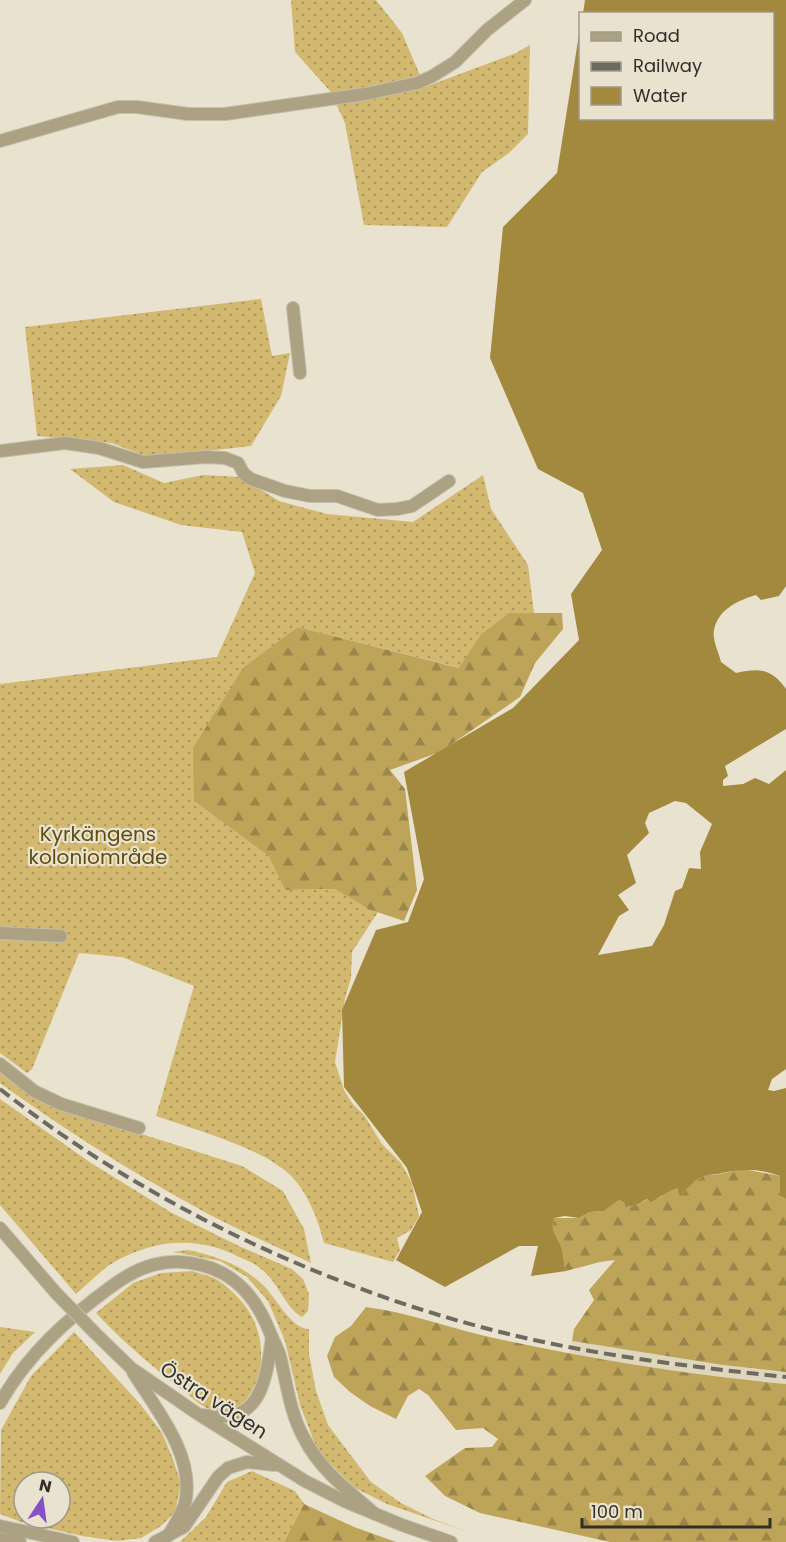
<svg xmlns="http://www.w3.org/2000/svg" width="786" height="1542" viewBox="0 0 786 1542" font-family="Poppins,sans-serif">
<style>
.built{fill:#ded6bd}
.grass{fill:url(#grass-dots);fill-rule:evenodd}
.forest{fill:url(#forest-firs)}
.water{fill:#a3893d;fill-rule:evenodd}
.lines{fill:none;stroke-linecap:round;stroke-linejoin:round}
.minor-casing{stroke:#c3bead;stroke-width:14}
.minor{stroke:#aca182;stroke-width:12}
.rail{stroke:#6d6a5e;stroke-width:4;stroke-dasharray:12 6;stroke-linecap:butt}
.minor-bridge-casing{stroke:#c3bead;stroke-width:14;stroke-linecap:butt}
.minor-bridge{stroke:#aca182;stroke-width:12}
.labels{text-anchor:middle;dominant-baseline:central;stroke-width:4.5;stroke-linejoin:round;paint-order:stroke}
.park-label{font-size:20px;fill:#5f4d12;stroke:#e8e2cf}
.street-label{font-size:20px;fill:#312f27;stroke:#e8e2cf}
</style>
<defs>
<pattern id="grass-dots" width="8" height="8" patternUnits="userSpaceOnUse" patternTransform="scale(1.5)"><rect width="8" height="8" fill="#d3b970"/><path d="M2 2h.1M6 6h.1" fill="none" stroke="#ac975c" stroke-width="1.8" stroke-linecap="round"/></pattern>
<pattern id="forest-firs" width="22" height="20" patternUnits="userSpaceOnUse" patternTransform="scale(1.5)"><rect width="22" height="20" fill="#bea459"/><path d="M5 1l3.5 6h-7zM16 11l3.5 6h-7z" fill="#9b864a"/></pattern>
</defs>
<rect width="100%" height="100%" fill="#e8e2cf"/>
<path class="built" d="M572 1341 723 1365 786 1372V1384L720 1378 569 1354Z"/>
<g class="grass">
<path d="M291 0H376L402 33 425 87 516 53 530 45 528 134 509 153 482 172 447 227 364 225 345 123 330 91 295 52Z"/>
<path d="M261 299 272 356 290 353 281 396 251 446 189 453 158 461 112 443 37 436 25 327Z"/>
<path d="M123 465 164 483 203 475 240 477 279 501 327 514 413 522 483 475 491 509 528 565 534 613H509L481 634 460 668 298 627 194 801 270 856 285 890 335 889 368 909 378 912 352 952 351 978 345 999 335 1062 344 1090 352 1103 364 1115 382 1144 401 1163 412 1183 419 1216 411 1230 397 1238 400 1250 393 1262 324 1243C318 1219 307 1190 288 1173 257 1146 195 1130 156 1116L194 986 122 957 79 953 32 1069 27 1073 0 1053V684L217 657 255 573 242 532 181 525 114 502 70 469Z"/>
<path d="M0 1069 54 1106 242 1166 283 1191 304 1229 311 1263C272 1244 230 1227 192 1205 126 1169 61 1127 0 1083Z"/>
<path d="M0 1099 91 1163 172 1213 239 1246 292 1269 303 1279 309 1294 308 1311 302 1317C285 1308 278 1281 261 1269 256 1264 248 1261 241 1258 198 1235 153 1239 111 1264 99 1272 88 1284 76 1294L0 1205Z"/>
<path d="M188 1250C216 1256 242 1265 263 1285 275 1296 291 1329 309 1329V1354L316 1391 328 1425 371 1482 401 1503 433 1519 474 1534 387 1504 355 1488 318 1452 300 1405 285 1341 268 1301 247 1277 220 1261 173 1252Z"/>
<path d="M192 1271C199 1273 207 1275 214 1278 228 1286 245 1302 252 1317 259 1330 262 1346 261 1361 259 1386 241 1421 211 1410 202 1407 192 1398 185 1392 153 1367 123 1342 96 1313L133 1283 161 1273Z"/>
<path d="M0 1327 35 1332 13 1353 0 1374Z"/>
<path d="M74 1332 141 1405 162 1433 173 1459 181 1484 175 1512 161 1526 141 1538 117 1541 82 1536 21 1522 0 1514 1 1430 31 1376ZM24 1482H60V1518H24Z"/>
<path d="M252 1471 295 1491 304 1504 284 1542H180L206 1517 227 1482Z"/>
</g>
<g class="forest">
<path d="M509 613H562L563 629 535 663 520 697 440 752 390 770 405 789 417 890 404 921 368 909 335 889 285 890 269 856 194 801 193 748 243 668 298 627 459 668 481 634Z"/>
<path d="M743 1169 780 1176V1196L786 1199V1372L723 1365 572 1341 574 1329 594 1300 589 1290 615 1260 600 1262 566 1271C563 1263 564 1253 561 1246 556 1234 550 1230 554 1218H579L590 1212 604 1211 619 1200 624 1201 625 1207 635 1206 648 1199 651 1201 661 1197 665 1192 679 1187 682 1194 692 1183 705 1175H715Z"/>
<path d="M366 1307C409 1312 451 1329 494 1338 590 1359 688 1375 786 1384V1542H610L480 1513 445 1496 425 1476 465 1448 492 1447 498 1439 483 1428 456 1430 428 1395 419 1389 408 1396 396 1419 370 1406 350 1392 334 1377 327 1356 335 1337 351 1326Z"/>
<path d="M304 1504 354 1527 396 1542H284Z"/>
</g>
<path class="water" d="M585 0H786V586L779 596 761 600 756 595C739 600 718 609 714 630 712 640 719 653 721 662L736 673C759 668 771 668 786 689V729L725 766 728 776 723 780V786L743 784 755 778 769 784 786 770V1069L772 1079 768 1090 774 1091 786 1088V1199L780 1196V1176C759 1168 739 1169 718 1174 714 1175 708 1174 704 1176 695 1179 688 1188 682 1194L678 1193V1188C667 1191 661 1197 651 1202L647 1199 635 1206 625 1207 624 1202 619 1200 604 1211 590 1212 579 1218 565 1216 554 1218C550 1230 556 1234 561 1246 564 1253 563 1263 566 1271L531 1276 538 1246H519L445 1287 396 1260 422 1212 407 1168 344 1087 342 1010 376 930 408 922 424 879 404 772 513 708 579 640 571 594 602 550 583 493 538 469 490 358 503 227 557 173 580 28V118H772V14L583 13ZM675 801 686 803 712 824 700 852 701 869 689 868 682 888 675 891 664 925 652 946 598 955 619 916 629 910 618 895 636 883 627 855 649 833 645 823 649 813Z"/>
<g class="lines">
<g class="minor-casing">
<g id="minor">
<path d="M0 141 118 107H137L188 114H225L365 94 417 83 431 77 455 62 487 30 525 0"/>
<path d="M293 308 300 373"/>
<path d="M0 451 65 443 99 448 143 462 206 457 225 458 238 463 244 474 251 479 285 491 310 496H337L378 510 397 509 412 506 449 481"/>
<path d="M0 933 61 936"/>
<path d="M0 1064 34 1091 61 1104 139 1128"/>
<path d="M0 1228 56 1293"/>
<path d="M95 1333 131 1368 198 1414 305 1481 344 1501 402 1525 451 1542"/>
<path d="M133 1372C155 1408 193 1452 186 1498 184 1512 175 1524 168 1536"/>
<path d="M0 1403C27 1355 68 1318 112 1286 139 1266 167 1256 201 1265 238 1274 258 1301 271 1335 274 1342 278 1349 280 1356 287 1384 290 1413 304 1438 320 1470 349 1491 375 1514"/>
<path d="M204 1415C261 1427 266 1380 272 1337"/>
<path d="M0 1526 73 1542"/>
<path d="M0 1539 20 1542"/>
<path d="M155 1542 184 1527 218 1477 228 1468 247 1462 274 1465"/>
</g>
</g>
<use href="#minor" class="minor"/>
<path class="rail" d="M0 1089C152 1209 345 1298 534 1340 617 1358 702 1368 786 1377"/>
<g class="minor-bridge-casing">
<path id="minor-bridge" d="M56 1293 95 1333"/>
</g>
<use href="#minor-bridge" class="minor-bridge"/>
</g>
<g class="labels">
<g class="park-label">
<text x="98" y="834">Kyrkängens<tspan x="98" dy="23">koloniområde</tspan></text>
</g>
<g class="street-label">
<text transform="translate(214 1400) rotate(33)">Östra vägen</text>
</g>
</g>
<rect x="579" y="12" width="195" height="108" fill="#e8e2cf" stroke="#9f9a8c" stroke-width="1.5"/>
<rect x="591" y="32" width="30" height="9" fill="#aca182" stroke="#9f9a8c" stroke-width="1.5"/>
<text x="633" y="42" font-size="18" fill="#312f27">Road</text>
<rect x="591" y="62" width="30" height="9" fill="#6d6a5e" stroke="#9f9a8c" stroke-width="1.5"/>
<text x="633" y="72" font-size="18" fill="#312f27">Railway</text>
<rect x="591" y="87" width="30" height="18" fill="#a3893d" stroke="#9f9a8c" stroke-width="1.5"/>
<text x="633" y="102" font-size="18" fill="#312f27">Water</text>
<g transform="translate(42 1500) rotate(13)"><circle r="28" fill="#e8e2cf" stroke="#9f9a8c" stroke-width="1.5"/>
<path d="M0-4.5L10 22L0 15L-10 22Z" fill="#8551c9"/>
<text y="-9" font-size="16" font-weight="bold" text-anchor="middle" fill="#312f27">N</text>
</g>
<path d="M582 1518v9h188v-9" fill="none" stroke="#312f27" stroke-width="3"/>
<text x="591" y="1518" font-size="18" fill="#312f27" stroke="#e8e2cf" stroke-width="4.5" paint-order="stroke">100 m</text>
</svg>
